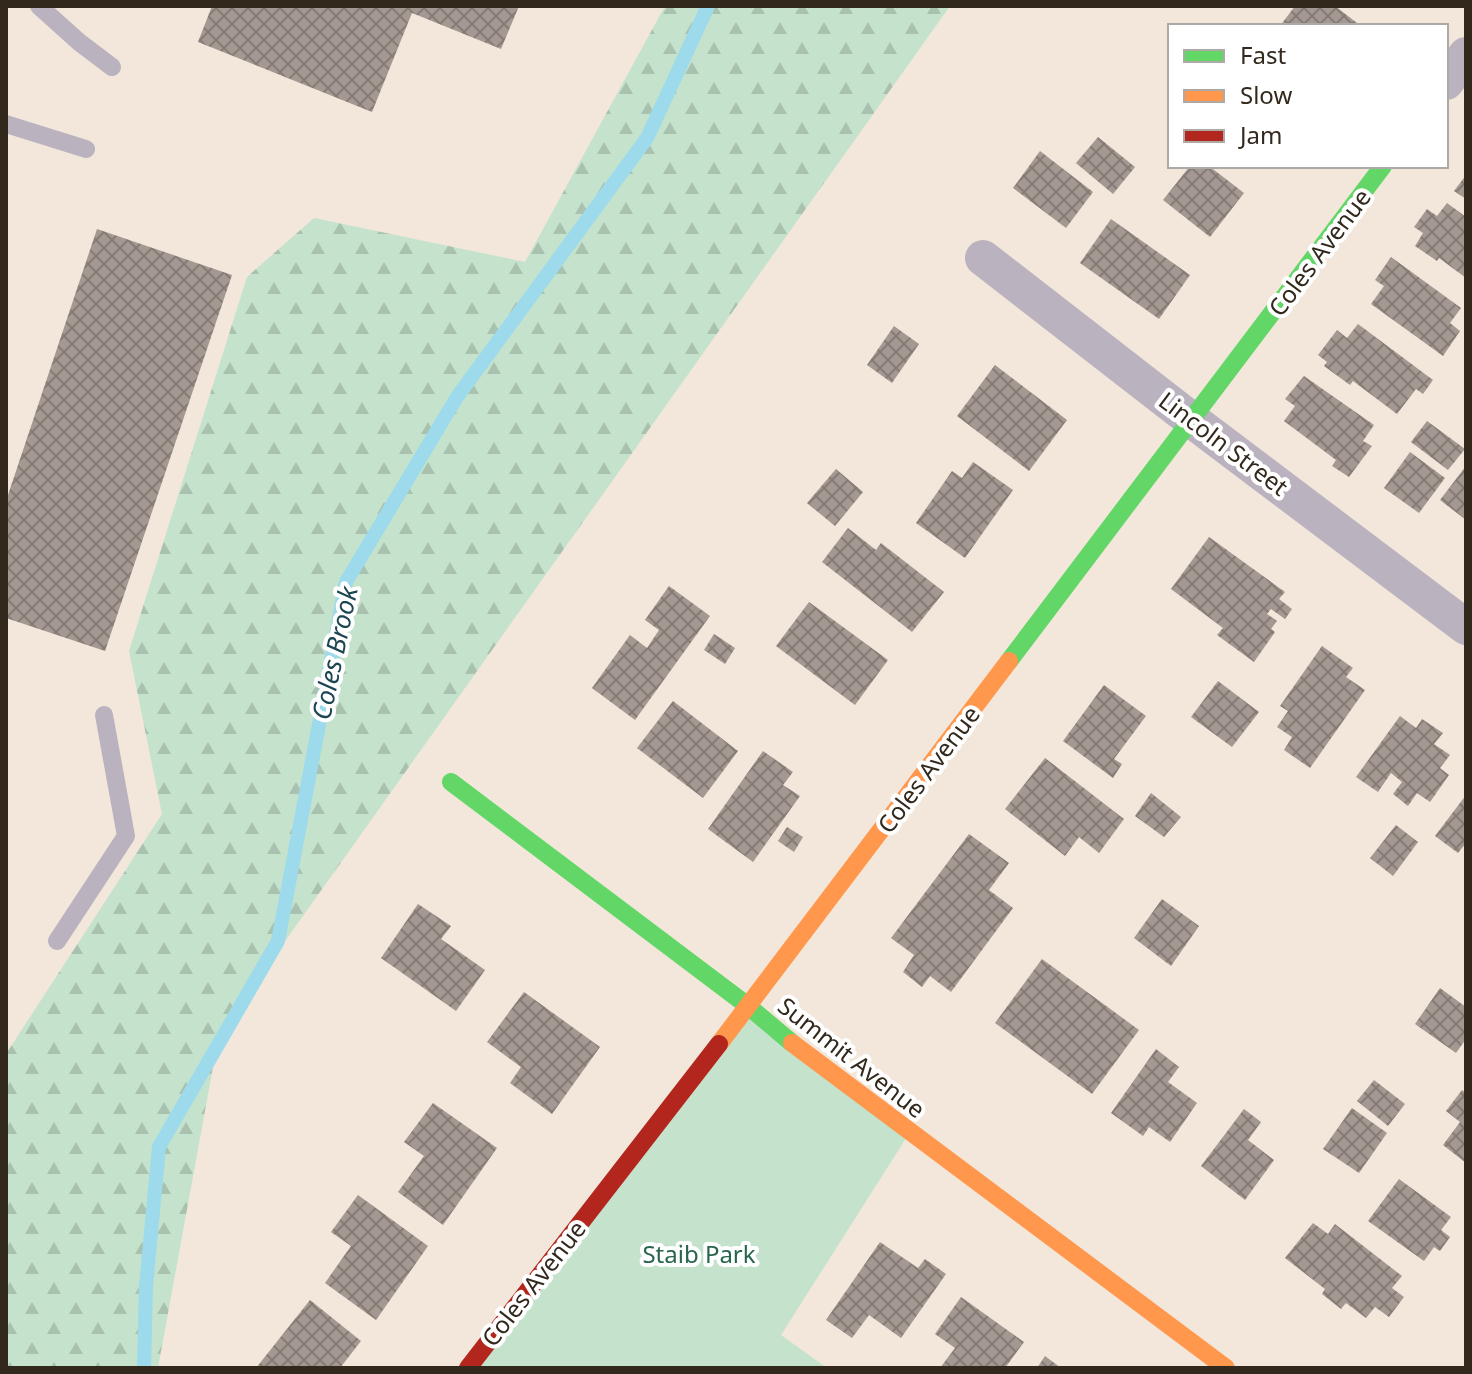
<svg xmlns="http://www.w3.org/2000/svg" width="1472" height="1374" viewBox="0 0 1472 1374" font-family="'Noto Sans',sans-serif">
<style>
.green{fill:#c4e2cc}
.forest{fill:url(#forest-firs)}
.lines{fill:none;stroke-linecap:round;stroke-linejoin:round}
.stream{stroke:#9ddaec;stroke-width:14}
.building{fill:url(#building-cross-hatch)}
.lane{stroke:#bbb2bf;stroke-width:18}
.street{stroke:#bbb2bf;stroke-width:36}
.fast{stroke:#63d668;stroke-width:18}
.slow{stroke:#ff974d;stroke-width:18}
.jam{stroke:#b3261e;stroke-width:18}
.labels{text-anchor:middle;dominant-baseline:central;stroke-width:8;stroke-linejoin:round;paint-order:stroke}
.street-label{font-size:24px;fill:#32281c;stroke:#fff}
.park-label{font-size:24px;fill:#27654c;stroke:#fff}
.water-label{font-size:26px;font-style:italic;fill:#1c4552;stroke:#fff}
</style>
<defs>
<pattern id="forest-firs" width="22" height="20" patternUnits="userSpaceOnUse" patternTransform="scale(2)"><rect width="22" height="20" fill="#c4e2cc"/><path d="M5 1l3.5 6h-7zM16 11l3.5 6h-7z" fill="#a9c2af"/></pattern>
<pattern id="building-cross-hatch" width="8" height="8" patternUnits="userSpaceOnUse" patternTransform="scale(2)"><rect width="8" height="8" fill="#a49892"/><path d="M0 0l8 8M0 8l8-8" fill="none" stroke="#867c76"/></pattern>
</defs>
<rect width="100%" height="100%" fill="#f2e7da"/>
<path class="green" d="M748 1006 910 1132 781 1335 827 1368H468Z"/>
<path class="forest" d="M665 6H950L219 1034 158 1368H6V1054L162 814 129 651 247 277 314 218 525 262Z"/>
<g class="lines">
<path class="stream" d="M144 1368 146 1286 159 1147 278 941 346 582 457 397 647 138 708 6"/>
</g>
<g class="building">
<path d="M212 6H519L501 49 412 13 372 112 198 42Z"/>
<path d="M1295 6H1335L1361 26H1280Z"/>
<path d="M1098 137 1135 167 1113 194 1076 163Z"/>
<path d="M1040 151 1093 192 1066 228 1013 188Z"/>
<path d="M1190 166H1209L1244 193 1210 237 1163 200Z"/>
<path d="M1466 175V199L1454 191Z"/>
<path d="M1447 203 1466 217V278L1439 258 1437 261 1415 246 1423 233 1414 227 1427 209 1437 216Z"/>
<path d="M1111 219 1190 275 1159 319 1080 263Z"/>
<path d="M97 229 232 275 105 651 6 618V501Z"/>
<path d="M1391 257 1461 308 1450 323 1460 331 1443 356 1371 304 1384 286 1375 280Z"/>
<path d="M1358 324 1433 380 1423 394 1416 389 1397 414 1353 381 1350 385 1324 366 1327 362 1318 355 1337 330 1347 338Z"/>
<path d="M894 326 919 344 892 383 867 365Z"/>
<path d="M995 365 1067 420 1029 471 957 416Z"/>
<path d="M1304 376 1374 425 1363 441 1372 446 1349 477 1332 466 1336 460 1284 421 1295 406 1285 399Z"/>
<path d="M1427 421 1465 449 1448 470 1411 442Z"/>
<path d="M1410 452 1445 478 1419 513 1384 488Z"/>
<path d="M973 462 1013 490 965 558 916 523 952 471 962 478Z"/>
<path d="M1466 466V520L1440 500Z"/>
<path d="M836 469 863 492 835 526 807 503Z"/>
<path d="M848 528 876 550 881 543 944 592 912 632 822 562Z"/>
<path d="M1209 537 1285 592 1279 599 1292 609 1285 619 1271 609 1267 614 1277 621 1271 629 1275 632 1254 662 1217 635 1223 628 1171 589Z"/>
<path d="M669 586 710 616 635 720 592 688 630 635 647 648 659 630 645 620Z"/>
<path d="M809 602 888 660 855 705 776 646Z"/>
<path d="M714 634 735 648 725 664 704 650Z"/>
<path d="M1322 646 1353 668 1346 677 1365 690 1310 768 1284 750 1292 737 1277 727 1288 711 1280 706Z"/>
<path d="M1218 681 1259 712 1232 747 1191 717Z"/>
<path d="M1104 685 1146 716 1114 759 1122 764 1113 778 1063 741Z"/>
<path d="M673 701 738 751 703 798 637 748Z"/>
<path d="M1400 716 1416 728 1422 719 1443 733 1434 744 1450 755 1440 768 1449 775 1430 802 1417 793 1408 806 1393 794 1402 782 1391 773 1378 792 1356 777Z"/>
<path d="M763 751 793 772 783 785 800 796 753 862 708 829Z"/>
<path d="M1045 758 1124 819 1099 853 1079 837 1065 856 1005 809Z"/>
<path d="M1151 793 1181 817 1164 837 1135 816Z"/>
<path d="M1466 795V843L1458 853 1435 836Z"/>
<path d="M1396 825 1418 842 1393 876 1370 858Z"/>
<path d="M787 827 803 837 794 852 778 841Z"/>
<path d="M969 834 1009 863 989 890 1013 908 951 992 930 976 922 987 903 972 914 955 891 938Z"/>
<path d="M1162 899 1199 926 1171 966 1134 938Z"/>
<path d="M418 904 451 926 441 939 485 970 456 1011 381 958Z"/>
<path d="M1042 959 1139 1030 1092 1094 995 1023Z"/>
<path d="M1440 988 1466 1007V1039L1456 1053 1415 1024Z"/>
<path d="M524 992 600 1047 552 1114 510 1083 521 1067 487 1042Z"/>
<path d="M1156 1049 1179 1067 1168 1082 1197 1103 1170 1142 1149 1127 1143 1136 1111 1113Z"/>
<path d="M1374 1080 1405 1104 1388 1126 1357 1101Z"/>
<path d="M1462 1090 1466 1093V1163L1443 1145 1460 1122 1446 1111Z"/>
<path d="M433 1103 497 1148 443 1225 398 1192 424 1156 404 1142Z"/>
<path d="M1352 1108 1387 1133 1359 1173 1323 1149Z"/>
<path d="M1244 1109 1261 1122 1248 1140 1274 1160 1245 1200 1201 1166Z"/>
<path d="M1399 1179 1451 1217 1441 1230 1450 1237 1440 1251 1434 1247 1424 1261 1368 1221Z"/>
<path d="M358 1195 428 1246 376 1320 325 1283 351 1246 331 1232Z"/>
<path d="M1313 1223 1328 1234 1335 1224 1402 1276 1392 1288 1404 1297 1389 1317 1375 1307 1366 1318 1346 1303 1341 1309 1322 1294 1325 1289 1285 1258Z"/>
<path d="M880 1242 918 1268 925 1259 946 1274 901 1338 869 1315 852 1338 826 1320Z"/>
<path d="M961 1297 1024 1342 1005 1368H940L955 1348 935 1334Z"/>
<path d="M310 1300 361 1341 340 1368H256Z"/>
<path d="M1045 1356 1061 1368H1037Z"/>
</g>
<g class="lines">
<g class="lane">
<path d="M39 6 79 42 112 67"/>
<path d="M6 124 86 149"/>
<path d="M57 941 126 836 104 715"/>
</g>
<g class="street">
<path d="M1446 82 1466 55"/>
<path d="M983 258 1193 421 1466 627"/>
</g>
<g class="fast">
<path d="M1009 661 1383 166"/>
<path d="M451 782 748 1006 792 1043"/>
</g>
<g class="slow">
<path d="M792 1043 1226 1368"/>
<path d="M719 1044 1009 661"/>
</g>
<path class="jam" d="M468 1368 719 1044"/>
</g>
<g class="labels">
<g class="street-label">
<text transform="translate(1319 252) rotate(-53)">Coles Avenue</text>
<text transform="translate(1224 443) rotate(37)">Lincoln Street</text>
<text transform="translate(928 769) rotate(-53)">Coles Avenue</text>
<text transform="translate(852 1057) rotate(38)">Summit Avenue</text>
<text transform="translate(533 1283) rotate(-52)">Coles Avenue</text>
</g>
<g class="park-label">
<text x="699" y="1253">Staib Park</text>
</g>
<g class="water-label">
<text transform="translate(334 653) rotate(-78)">Coles Brook</text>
</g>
</g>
<rect width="1472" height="1374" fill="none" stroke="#32281c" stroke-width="16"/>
<rect x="1168" y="24" width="280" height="144" fill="#ffffff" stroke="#ada9a4" stroke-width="2"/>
<rect x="1184" y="50" width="40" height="12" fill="#63d668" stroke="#ada9a4" stroke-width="2"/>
<text x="1240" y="64" font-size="24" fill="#32281c">Fast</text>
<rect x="1184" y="90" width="40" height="12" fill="#ff974d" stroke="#ada9a4" stroke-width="2"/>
<text x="1240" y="104" font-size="24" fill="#32281c">Slow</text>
<rect x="1184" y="130" width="40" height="12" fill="#b3261e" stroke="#ada9a4" stroke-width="2"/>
<text x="1240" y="144" font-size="24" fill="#32281c">Jam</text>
</svg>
